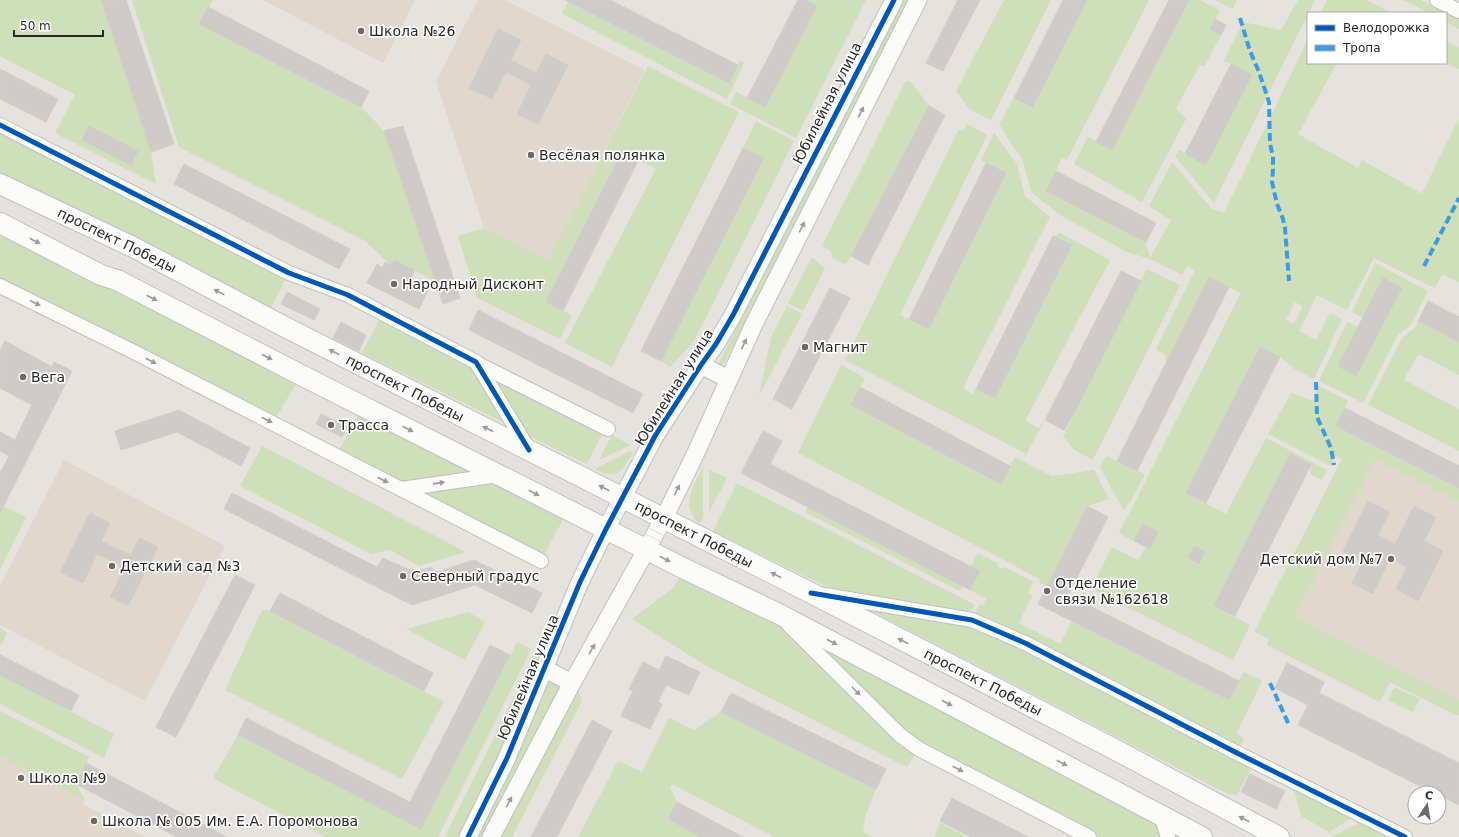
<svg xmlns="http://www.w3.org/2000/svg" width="1459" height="837" viewBox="0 0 1459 837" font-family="'DejaVu Sans',sans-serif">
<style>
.education{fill:#e1d8cd}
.green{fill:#cedfb9;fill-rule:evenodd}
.building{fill:#cecbc8;stroke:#d1ceca}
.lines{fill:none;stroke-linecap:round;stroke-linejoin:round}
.minor-casing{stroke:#c0bfc0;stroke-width:16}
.tertiary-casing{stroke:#c0bfc0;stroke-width:19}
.secondary-casing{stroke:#c0bfc0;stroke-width:22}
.minor{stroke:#fbfbfa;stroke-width:14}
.tertiary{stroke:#fbfbfa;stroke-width:17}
.secondary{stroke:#fbfbfa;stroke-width:20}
.tram{stroke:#ddddde;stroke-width:1}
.quiet{stroke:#3d9ce1;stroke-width:4;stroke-dasharray:8 4;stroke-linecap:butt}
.cycleway-casing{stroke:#fff;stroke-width:8}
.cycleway{stroke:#0057b8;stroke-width:5}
.oneway{fill:#9c9c9c}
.poi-dot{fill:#6b6a68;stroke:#fff;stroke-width:1.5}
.labels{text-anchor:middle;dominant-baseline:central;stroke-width:3.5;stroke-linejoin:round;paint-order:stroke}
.poi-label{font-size:14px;fill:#292929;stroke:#fff;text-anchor:start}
.street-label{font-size:14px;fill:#292929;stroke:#fff}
</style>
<rect width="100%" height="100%" fill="#e6e2de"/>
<g class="education">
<path d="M263 0H415L383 63Z"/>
<path d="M478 0H505L645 70 548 262 484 228 436 81Z"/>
<path d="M1375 458 1459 502V700L1295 617Z"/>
<path d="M64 460 225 546 145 701 0 625V586Z"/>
<path d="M0 757 85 800 83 804 145 837H0Z"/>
</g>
<g class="green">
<path d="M0 0H101L151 152 156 184 55 133 75 95 0 56Z"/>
<path d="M132 0H212L200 24 361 107 373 119 384 131 435 281 394 260 391 265 365 241 179 147Z"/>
<path d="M569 0 572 4 729 83 740 61 744 63 727 99 562 14Z"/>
<path d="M806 0H866L796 138 730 104 736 92 765 107 817 6Z"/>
<path d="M903 0H910L724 363 721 366 719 363 816 168 830 144Z"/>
<path d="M1004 0H1051L991 120 969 109 956 91Z"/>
<path d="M1087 0H1149L1067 160 1062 158 1046 190 1146 242 1150 258 1171 220 1149 206 1172 162 1211 208 1224 213 1308 39V63H1337L1298 134 1358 168 1362 160 1422 194 1459 117V282L1442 274 1435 288 1374 258 1347 310 1317 295 1299 331 1316 340 1330 313 1342 319 1314 379 1296 370 1280 357 1260 347 1186 493 1226 514 1266 438 1327 470 1322 480 1310 474 1311 465 1290 454 1214 606 1250 625 1233 660 1091 589 1112 547 1138 560 1146 547 1150 548 1158 533 1143 525 1134 541 1119 533 1241 293 1209 277 1166 362 1165 355 1156 349 1195 270 1187 266 1182 275 1150 259 1127 252 1060 215 1031 192 1023 161 999 125 1012 100 1014 98 1034 107ZM1295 302 1303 306 1294 324 1286 320ZM1194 547 1199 564 1188 558Z"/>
<path d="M1189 0H1200L1220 10 1210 29 1221 35 1205 66 1200 65 1176 108 1186 119 1142 202 1074 164 1088 137 1112 150Z"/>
<path d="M1215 0H1237L1233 9Z"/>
<path d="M1298 0H1315L1214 203 1175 157 1179 150 1206 165 1252 75 1224 61 1243 22 1281 30Z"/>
<path d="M1327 0H1367L1392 13H1320Z"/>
<path d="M1403 0H1421L1459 20V29L1446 22V13H1429Z"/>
<path d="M1446 41 1459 48V69L1446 63Z"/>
<path d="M648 66 739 112 612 367 565 343 656 169 621 151 546 302 572 315 560 339 477 298 458 236 484 228 548 261Z"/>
<path d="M906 81 912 83 929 106 846 265 833 259 830 250 822 246Z"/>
<path d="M756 121 794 141 694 341 670 367 661 361 764 159 743 148Z"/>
<path d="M967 124 987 135 900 315 929 329 1006 173 981 160 994 133 1017 164 1025 196 1050 217 963 388 972 394 976 389 995 398 1072 246 1053 236 1060 233 1110 260 1025 421 1039 428 1045 420 1024 459 1025 453 845 360 959 129 963 131Z"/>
<path d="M0 128 289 273 266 317 0 184Z"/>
<path d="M0 223 301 375 273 423 0 286Z"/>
<path d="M812 257 825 269 803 311 788 303Z"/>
<path d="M1375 263 1428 291 1411 325 1397 336 1363 403 1319 381 1347 322 1358 327 1338 366 1356 376 1402 288 1383 279 1363 318 1352 312Z"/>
<path d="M1147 269 1180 285 1093 460 1074 450 1063 436Z"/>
<path d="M787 306 802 314 759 396 771 337Z"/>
<path d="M380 318 469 365 503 422 362 353Z"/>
<path d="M1418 321 1459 342V375L1418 354 1404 380 1459 409V451L1368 405 1402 338 1415 328Z"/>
<path d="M841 365 865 378 851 405 1000 484 1015 457 1052 476 1094 470 1109 499 1087 506 1047 587 1039 582 1040 579 798 453Z"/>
<path d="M495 377 603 432 587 464 526 435 495 383Z"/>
<path d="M1319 386 1348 401 1336 426 1459 488V502L1375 459 1295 617 1459 700V715H1455L1390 682 1380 702 1267 645 1269 639 1254 632 1342 459 1336 456 1331 466 1268 434 1291 393 1313 401Z"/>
<path d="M363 406 568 510 541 561 336 456Z"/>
<path d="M612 435 630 445 599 460Z"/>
<path d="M262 446 466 552 419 566 390 550 371 554 240 486Z"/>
<path d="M630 451 633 452C622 472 618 480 594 469Z"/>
<path d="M1106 456 1145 474 1130 503H1128L1124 511 1100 467Z"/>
<path d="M703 467V517L699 524C680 505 693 487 703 467Z"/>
<path d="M709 470 727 478 709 512Z"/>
<path d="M737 483 975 605 971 610 965 612 829 588 713 531Z"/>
<path d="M3 506 26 517 0 569V513Z"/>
<path d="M808 507 963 586 960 591 805 512Z"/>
<path d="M978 553 997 563 998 567 1002 569 1005 567 1033 582 1028 593 1032 596 1019 623 1060 644 1072 621 1229 700 1244 672 1262 681 1236 734 1244 738 1237 753 972 620 980 604 983 605 986 599 970 590 980 571 971 566Z"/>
<path d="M685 569 1161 815 1168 837H1089L919 749 907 767 708 667 632 619 674 587Z"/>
<path d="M262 610 270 611 444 702 402 779 225 690Z"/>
<path d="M869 610H878L967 626 1006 640 1251 769 1237 795 1226 793Z"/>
<path d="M468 612 485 622 465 660 406 629Z"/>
<path d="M0 628 7 633 2 644H0Z"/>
<path d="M517 642 531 649 438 837H325L213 778 238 735 421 829Z"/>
<path d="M535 654 544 658 463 837H445Z"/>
<path d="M0 675 114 734 104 758 0 704Z"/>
<path d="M547 678 563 685 484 837H475Z"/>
<path d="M577 686 582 701 512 837H498Z"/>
<path d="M1394 687 1420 699 1413 712 1388 700Z"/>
<path d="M0 711 89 757 76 784 85 800 0 757Z"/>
<path d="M721 712 876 789 865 817 863 832 873 837H774L672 784 670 787 677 802 668 819 701 837H578L618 761 642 772 669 718 694 730Z"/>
<path d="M1294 789 1352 818 1329 832 1301 816Z"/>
<path d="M1361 822 1389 837H1331Z"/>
<path d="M940 823 967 837H934Z"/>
</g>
<g class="building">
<path d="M101 0H126L174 144 151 152Z"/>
<path d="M565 0H610L738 65 729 83Z"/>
<path d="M798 0H806L817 6 765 107 747 98Z"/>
<path d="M958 0H980L943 71 926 63Z"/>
<path d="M1063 0H1087L1033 107 1014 98Z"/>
<path d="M1169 0H1189L1112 150 1096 142Z"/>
<path d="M208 7 369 91 361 107 199 24Z"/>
<path d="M1215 19 1226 25 1221 35 1210 29Z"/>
<path d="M498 29 521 40 511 60 536 73 546 54 568 65 538 124 517 114 531 85 506 72 492 99 469 88Z"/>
<path d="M1231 64 1252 75 1206 165 1185 154Z"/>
<path d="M0 69 58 99 46 122 0 99Z"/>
<path d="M929 106 945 115 868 265 851 256Z"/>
<path d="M89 126 138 151 131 165 82 140Z"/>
<path d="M403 126 460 298 443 304 384 131Z"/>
<path d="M743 148 764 158 661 361 641 351Z"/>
<path d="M622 151 639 159 563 311 546 302Z"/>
<path d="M986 163 1006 173 929 329 909 319Z"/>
<path d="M184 164 350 249 339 269 174 184Z"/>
<path d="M1056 171 1156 223 1146 242 1046 191Z"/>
<path d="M1053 236 1072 245 995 398 976 389Z"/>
<path d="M394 260 415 270 410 280 428 290 419 309 367 283 377 264 383 268 385 262 391 265Z"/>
<path d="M1121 271 1141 281 1078 406 1064 430 1045 420Z"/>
<path d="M1209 277 1229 287 1137 471 1117 461Z"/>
<path d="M1383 278 1402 288 1356 376 1338 366Z"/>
<path d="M830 288 850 298 792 409 773 399Z"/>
<path d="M287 292 320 309 314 320 281 304Z"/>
<path d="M1428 301 1459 317V342L1418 321Z"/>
<path d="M478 310 643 394 633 413 469 330Z"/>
<path d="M341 322 366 335 359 351 333 338Z"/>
<path d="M5 341 52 367 54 362 72 371 0 513V473L9 456 0 451V432L15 440 32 405 0 388V351Z"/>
<path d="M1260 347 1280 357 1206 503 1186 493Z"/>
<path d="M860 387 1010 466 1001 484 851 405Z"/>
<path d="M1345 408 1459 466V488L1336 426Z"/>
<path d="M179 410 250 448 241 466 177 432 121 450 115 431Z"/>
<path d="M321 414 347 427 342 437 316 424Z"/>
<path d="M763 431 782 441 770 464 980 571 970 590 741 473Z"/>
<path d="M1290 454 1311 465 1235 616 1214 606Z"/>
<path d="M232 493 377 567 383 558 414 572 432 567 434 573 474 560 542 593 532 613 475 585 412 605 224 509Z"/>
<path d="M1368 501 1390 512 1378 535 1395 544 1414 506 1436 517 1424 541 1443 551 1418 601 1396 589 1407 567 1390 558 1373 594 1352 583 1363 561 1343 551Z"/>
<path d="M1087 506 1108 517 1068 595 1239 681 1229 700 1038 604Z"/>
<path d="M90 513 110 523 101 541 131 555 139 538 158 547 128 606 110 597 125 568 97 554 83 583 60 572Z"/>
<path d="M1143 524 1158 532 1150 549 1134 541Z"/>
<path d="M1194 546 1205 552 1199 564 1188 558Z"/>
<path d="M235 575 255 585 176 737 156 727Z"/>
<path d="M280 593 433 673 424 691 270 611Z"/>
<path d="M490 645 510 655 421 829 238 735 246 718 410 802Z"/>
<path d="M0 655 79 695 71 711 0 675Z"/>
<path d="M666 656 700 672 689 695 666 685 658 702 662 704 650 729 621 716 633 691 629 689 643 662 659 670Z"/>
<path d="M1287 663 1324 682 1319 693 1459 763V805L1439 795V793H1434L1298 725 1308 705 1275 688Z"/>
<path d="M731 693 886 769 876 789 721 712Z"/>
<path d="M592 720 612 731 557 837H531Z"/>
<path d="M86 763 227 837H177L76 784Z"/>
<path d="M1250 774 1285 791 1276 809 1241 792Z"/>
<path d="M952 798 1028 837H971L940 821Z"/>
<path d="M677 802 743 837H701L668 819Z"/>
</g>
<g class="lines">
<g class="minor-casing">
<g id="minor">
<path d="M1437 0 1459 11"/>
<path d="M0 125 289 273 348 295 476 362 529 450"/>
<path d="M0 286 134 352 541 561"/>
<path d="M476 363 608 429"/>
<path d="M401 489 499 475"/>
<path d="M825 595 972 620 1025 643 1237 753 1405 837"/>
<path d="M789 625 901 736 919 749 1089 837"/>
<path d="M1161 815 1168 837"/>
</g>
</g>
<g class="tertiary-casing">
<g id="tertiary">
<path d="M701 365 728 379"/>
<path d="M545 669 572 683"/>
<path d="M468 837 507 758 580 582 606 529 655 436 701 365 716 344 733 315 894 0"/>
<path d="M491 837 572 683 664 518 694 457 754 324 918 0"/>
</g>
</g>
<g class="secondary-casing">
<g id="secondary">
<path d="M0 184 133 247 285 327 811 593 1112 748 1279 837"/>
<path d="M0 223 101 275 117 280 301 375 685 569 779 614 1202 837"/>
</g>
</g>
<use href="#minor" class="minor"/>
<use href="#tertiary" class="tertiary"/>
<use href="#secondary" class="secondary"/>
<g class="tram">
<path d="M0 199 126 261 322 363 615 510 693 551 791 600 900 657 1105 762 1248 837"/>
<path d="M0 206 293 354"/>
<path d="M382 399 612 516 689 557 769 595"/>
<path d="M959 694 1234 837"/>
</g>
<g class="quiet">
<path d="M1240 18 1250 51 1259 72 1269 102 1270 144 1273 156V170L1272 182 1277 204 1283 219 1285 228 1289 281"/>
<path d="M1424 266 1459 198"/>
<path d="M1316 382 1317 417 1331 448 1334 465"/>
<path d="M1270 683 1289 725"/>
</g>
<g class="cycleway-casing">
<g id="cycleway">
<path d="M0 125 289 273 348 295 476 362 529 450"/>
<path d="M811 593 972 620 1025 643 1237 753 1405 837"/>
<path d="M468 837 507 758 580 582 606 529 655 436 701 365 716 344 733 315 894 0"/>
</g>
</g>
<use href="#cycleway" class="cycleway"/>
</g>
<defs><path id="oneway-solid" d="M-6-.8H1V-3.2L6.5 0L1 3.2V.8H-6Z"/></defs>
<g class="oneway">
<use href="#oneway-solid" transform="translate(861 112) rotate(-63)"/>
<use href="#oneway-solid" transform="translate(802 227) rotate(-63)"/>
<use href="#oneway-solid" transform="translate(35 241) rotate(27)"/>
<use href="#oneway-solid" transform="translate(219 292) rotate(-152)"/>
<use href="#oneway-solid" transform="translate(152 298) rotate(27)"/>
<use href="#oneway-solid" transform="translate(35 303) rotate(26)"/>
<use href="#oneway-solid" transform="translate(744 344) rotate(-65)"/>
<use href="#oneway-solid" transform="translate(334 352) rotate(-153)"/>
<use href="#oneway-solid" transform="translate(267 357) rotate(27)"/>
<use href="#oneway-solid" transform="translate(151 361) rotate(27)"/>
<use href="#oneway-solid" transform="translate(267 420) rotate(27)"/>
<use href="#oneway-solid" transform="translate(408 429) rotate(27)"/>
<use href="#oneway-solid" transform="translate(488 429) rotate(-153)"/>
<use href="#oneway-solid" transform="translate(383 480) rotate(27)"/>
<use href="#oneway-solid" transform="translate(439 483) rotate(-8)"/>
<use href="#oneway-solid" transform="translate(604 488) rotate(-153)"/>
<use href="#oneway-solid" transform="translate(677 490) rotate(-64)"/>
<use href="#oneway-solid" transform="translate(534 493) rotate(27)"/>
<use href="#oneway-solid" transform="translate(665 559) rotate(27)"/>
<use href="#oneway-solid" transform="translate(776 575) rotate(-153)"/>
<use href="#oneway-solid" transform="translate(903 641) rotate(-153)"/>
<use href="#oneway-solid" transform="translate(832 642) rotate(28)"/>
<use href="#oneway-solid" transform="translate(592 649) rotate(-60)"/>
<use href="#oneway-solid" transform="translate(856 691) rotate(45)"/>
<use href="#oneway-solid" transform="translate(947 703) rotate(28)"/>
<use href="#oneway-solid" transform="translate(1062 763) rotate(28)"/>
<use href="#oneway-solid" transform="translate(958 769) rotate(27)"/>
<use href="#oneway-solid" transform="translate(509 802) rotate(-62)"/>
<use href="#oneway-solid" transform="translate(1244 819) rotate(-153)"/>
</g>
<g class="poi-dot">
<circle cx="361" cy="31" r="4"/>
<circle cx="531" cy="155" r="4"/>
<circle cx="394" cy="284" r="4"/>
<circle cx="805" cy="347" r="4"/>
<circle cx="23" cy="377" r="4"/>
<circle cx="331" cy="425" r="4"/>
<circle cx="1391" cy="559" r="4"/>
<circle cx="112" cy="566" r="4"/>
<circle cx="403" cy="576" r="4"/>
<circle cx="1047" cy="591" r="4"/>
<circle cx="21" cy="778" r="4"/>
<circle cx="94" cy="821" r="4"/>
</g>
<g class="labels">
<g class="poi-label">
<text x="369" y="31">Школа №26</text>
<text x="539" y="155">Весёлая полянка</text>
<text x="402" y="284">Народный Дисконт</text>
<text x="813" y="347">Магнит</text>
<text x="31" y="377">Вега</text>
<text x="339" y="425">Трасса</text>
<text x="1383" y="559" text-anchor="end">Детский дом №7</text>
<text x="120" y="566">Детский сад №3</text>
<text x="411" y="576">Северный градус</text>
<text x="1055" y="583">Отделение<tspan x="1055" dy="16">связи №162618</tspan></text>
<text x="29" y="778">Школа №9</text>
<text x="102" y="821">Школа № 005 Им. Е.А. Поромонова</text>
</g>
<g class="street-label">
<text transform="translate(827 103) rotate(-63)">Юбилейная улица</text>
<text transform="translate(117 240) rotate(26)">проспект Победы</text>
<text transform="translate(674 387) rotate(-58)">Юбилейная улица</text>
<text transform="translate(405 388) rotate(27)">проспект Победы</text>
<text transform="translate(694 534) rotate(27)">проспект Победы</text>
<text transform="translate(528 677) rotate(-67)">Юбилейная улица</text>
<text transform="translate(983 682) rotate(27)">проспект Победы</text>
</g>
</g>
<rect x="1307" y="12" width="140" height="52" fill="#ffffff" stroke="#a9a9a9"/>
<rect x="1315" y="25" width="20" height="6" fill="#0057b8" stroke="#a9a9a9"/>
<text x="1343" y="32" font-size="12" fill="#292929">Велодорожка</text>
<rect x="1315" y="45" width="20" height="6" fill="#3d9ce1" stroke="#a9a9a9"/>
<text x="1343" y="52" font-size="12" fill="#292929">Тропа</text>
<g transform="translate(1427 805) rotate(12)"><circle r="19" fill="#ffffff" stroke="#a9a9a9"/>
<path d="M0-3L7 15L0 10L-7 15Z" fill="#6b6a68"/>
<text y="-6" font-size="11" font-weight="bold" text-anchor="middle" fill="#292929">С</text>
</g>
<path d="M14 30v6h89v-6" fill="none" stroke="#292929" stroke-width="2"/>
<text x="20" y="30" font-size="12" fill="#292929" stroke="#ffffff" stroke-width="3" paint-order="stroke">50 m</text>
</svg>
